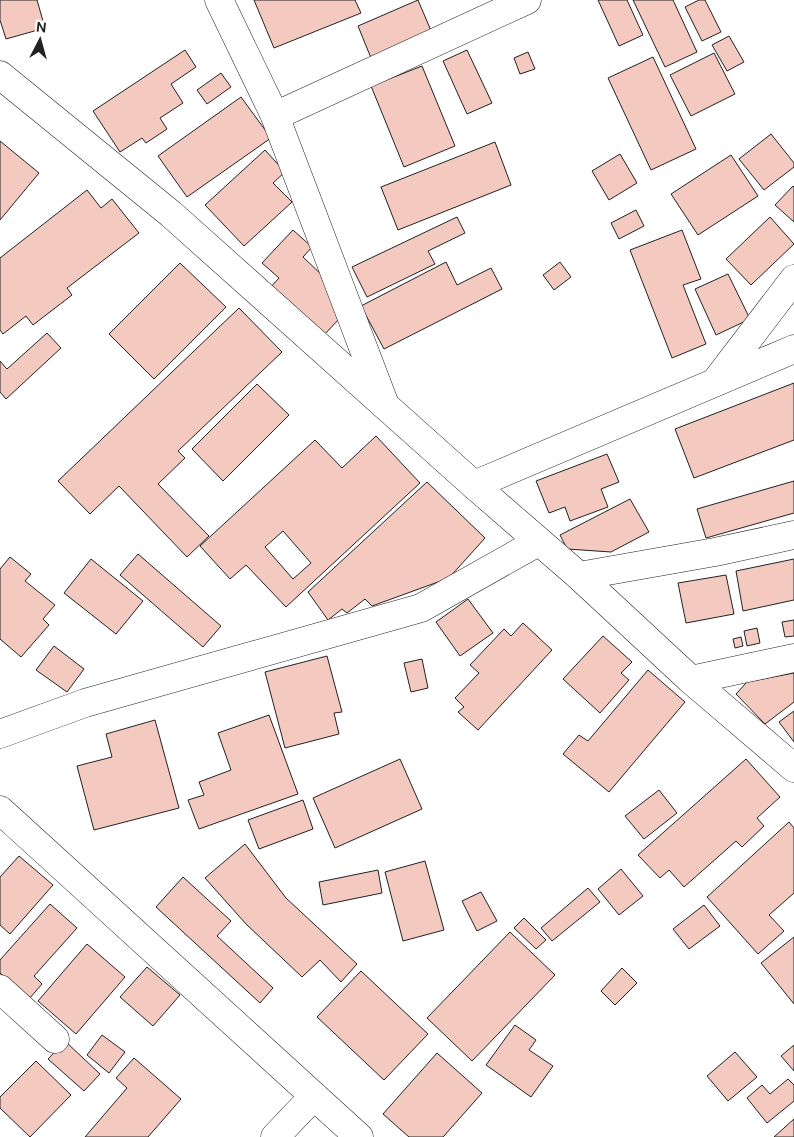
<svg xmlns="http://www.w3.org/2000/svg" width="794" height="1137" viewBox="0 0 794 1137" font-family="'DM Sans',sans-serif">
<style>
.building{fill:#f3c9c0;stroke:#222;fill-rule:evenodd}
.lines{fill:none;stroke-linecap:round;stroke-linejoin:round}
.minor-casing{stroke:#222;stroke-width:29}
.tertiary-casing{stroke:#222;stroke-width:29}
.minor{stroke:#fff;stroke-width:28}
.tertiary{stroke:#fff;stroke-width:28}
</style>
<rect width="100%" height="100%" fill="#fff"/>
<g class="building">
<path d="M0 0H37L45 28 6 39 0 20Z"/>
<path d="M254 0H355L361 13 274 48Z"/>
<path d="M418 0 432 33 371 58 358 26Z"/>
<path d="M598 0H627L643 35 619 46Z"/>
<path d="M633 0H673L697 52 665 67Z"/>
<path d="M699 0H705L721 32 702 41 685 7Z"/>
<path d="M729 36 744 62 727 71 712 45Z"/>
<path d="M185 50 196 67 171 84 183 103 160 118 167 129 146 143 142 138 120 152 93 111Z"/>
<path d="M467 50 492 103 467 114 443 61Z"/>
<path d="M528 52 535 69 520 74 514 58Z"/>
<path d="M714 53 735 94 691 116 670 75Z"/>
<path d="M653 57 696 149 651 170 608 78Z"/>
<path d="M422 66 455 146 404 167 371 86Z"/>
<path d="M221 73 231 87 207 104 197 90Z"/>
<path d="M241 97 271 138 187 197 158 156Z"/>
<path d="M771 134 794 163V167L764 190 739 159Z"/>
<path d="M0 141 39 173 0 220Z"/>
<path d="M495 142 511 185 398 230 381 187Z"/>
<path d="M265 150 285 172 273 183 292 202 244 246 205 205Z"/>
<path d="M620 154 637 183 609 200 592 171Z"/>
<path d="M731 155 758 196 698 235 671 194Z"/>
<path d="M793 186 794 187V222L775 205Z"/>
<path d="M87 190 101 208 112 199 139 233 67 288 72 295 33 325 26 316 3 334 0 330V258Z"/>
<path d="M636 210 644 226 619 239 611 223Z"/>
<path d="M457 217 465 233 428 251 435 264 367 297 352 267Z"/>
<path d="M770 217 794 244 751 285 726 259Z"/>
<path d="M293 230 312 247 303 257 324 277 340 318 323 336 269 289 279 278 262 263Z"/>
<path d="M682 230 701 279 683 285 706 344 672 358 630 250Z"/>
<path d="M446 262 457 285 491 268 502 289 384 349 361 306Z"/>
<path d="M560 262 571 277 554 290 543 275Z"/>
<path d="M180 263 226 307 154 379 109 334Z"/>
<path d="M728 274 750 319 716 335 695 289Z"/>
<path d="M239 308 282 352 178 451 185 458 158 484 209 536 187 557 119 486 90 514 58 481Z"/>
<path d="M47 333 61 348 6 399 0 392V361L7 369Z"/>
<path d="M794 383V440L694 478 675 429Z"/>
<path d="M257 384 289 415 223 481 192 449Z"/>
<path d="M376 436 420 483 286 607 246 565 230 579 200 546 315 440 342 468ZM283 531 311 563 293 579 265 547Z"/>
<path d="M607 454 619 482 601 489 608 507 570 521 565 507 549 513 536 481Z"/>
<path d="M794 481V513L706 538 697 509Z"/>
<path d="M427 482 485 538 449 578 372 606 365 599 347 613 342 609 328 620 308 592Z"/>
<path d="M630 499 649 532 611 552 567 549 560 535Z"/>
<path d="M138 554 221 626 203 647 120 575Z"/>
<path d="M10 557 31 574 25 581 55 605 43 619 49 625 21 657 0 639V569Z"/>
<path d="M91 559 143 601 116 634 64 593Z"/>
<path d="M794 559V600L743 611 736 571Z"/>
<path d="M726 575 734 614 686 623 678 583Z"/>
<path d="M468 599 493 633 460 656 436 622Z"/>
<path d="M794 620V636L785 637 782 622Z"/>
<path d="M523 623 552 650 478 730 458 712 464 707 455 698 479 673 470 665 504 629 511 636Z"/>
<path d="M757 628 760 643 747 646 744 631Z"/>
<path d="M603 636 632 662 621 673 629 680 600 713 563 679Z"/>
<path d="M741 637 743 646 735 648 733 639Z"/>
<path d="M54 646 84 669 67 692 36 670Z"/>
<path d="M327 656 342 712 334 713 339 734 285 748 265 672Z"/>
<path d="M422 659 428 688 411 692 404 663Z"/>
<path d="M648 670 685 702 609 792 563 754 579 735 588 741Z"/>
<path d="M794 673V702L765 724 736 694 747 682Z"/>
<path d="M794 711V742L779 722Z"/>
<path d="M269 715 298 794 199 829 188 800 204 795 199 782 231 770 218 733Z"/>
<path d="M155 720 179 808 94 830 77 766 112 757 106 734Z"/>
<path d="M400 759 422 809 335 848 313 798Z"/>
<path d="M746 759 780 797 757 818 764 826 742 847 736 841 684 887 669 870 660 878 638 855Z"/>
<path d="M659 790 677 813 644 839 625 816Z"/>
<path d="M303 800 313 829 259 849 248 820Z"/>
<path d="M789 822 794 828V893L769 915 784 931 758 954 707 897Z"/>
<path d="M245 844 286 898 357 964 341 982 320 960 302 977 246 924 205 878Z"/>
<path d="M19 856 53 885 10 934 0 925V877Z"/>
<path d="M425 861 444 930 403 941 385 872Z"/>
<path d="M621 869 643 896 619 915 598 889Z"/>
<path d="M378 870 382 893 323 905 319 882Z"/>
<path d="M183 877 231 921 217 936 273 988 260 1003 156 907Z"/>
<path d="M588 888 600 902 552 941 541 928Z"/>
<path d="M481 892 497 921 477 931 462 901Z"/>
<path d="M50 904 77 928 34 976 42 984 29 999 0 973V960Z"/>
<path d="M704 905 720 926 689 949 673 929Z"/>
<path d="M524 918 546 940 536 949 514 928Z"/>
<path d="M510 932 555 975 472 1061 427 1018Z"/>
<path d="M794 937V1004L761 963Z"/>
<path d="M87 944 125 977 76 1034 38 1001Z"/>
<path d="M147 967 180 995 153 1026 120 997Z"/>
<path d="M622 968 637 983 615 1005 601 991Z"/>
<path d="M361 971 428 1034 384 1080 317 1017Z"/>
<path d="M515 1025 536 1040 529 1050 553 1066 531 1097 486 1065Z"/>
<path d="M102 1035 125 1052 109 1073 87 1055Z"/>
<path d="M65 1041 100 1074 84 1091 48 1059Z"/>
<path d="M794 1045V1071L781 1056Z"/>
<path d="M735 1052 757 1077 728 1101 707 1076Z"/>
<path d="M437 1053 482 1093 443 1137H409L383 1114Z"/>
<path d="M134 1058 181 1099 148 1137H85L127 1088 116 1078Z"/>
<path d="M36 1061 71 1095 30 1137 0 1108V1097Z"/>
<path d="M788 1079 794 1085V1101L767 1123 747 1098 762 1085 770 1094Z"/>
<path d="M794 1119V1137H774Z"/>
</g>
<g class="lines">
<g class="minor-casing">
<g id="minor">
<path d="M219 0 275 116 385 405"/>
<path d="M275 116 527 0"/>
<path d="M716 381 794 279"/>
<path d="M474 485 794 349"/>
<path d="M579 576 715 552 794 535"/>
<path d="M691 680 794 658"/>
<path d="M0 734 85 703 421 608 538 542"/>
<path d="M0 810 359 1137"/>
<path d="M0 989 55 1039"/>
<path d="M275 1137 314 1096"/>
</g>
</g>
<g class="tertiary-casing">
<path id="tertiary" d="M0 75 171 214 474 485 579 576 691 680 794 768"/>
</g>
<use href="#minor" class="minor"/>
<use href="#tertiary" class="tertiary"/>
</g>
<g transform="translate(40 40) rotate(6)" stroke="#ffffff" stroke-width="4" paint-order="stroke">
<path d="M0-4L9 19L0 12L-9 19Z" fill="#222222"/>
<text y="-8" font-size="14" font-weight="bold" text-anchor="middle" fill="#222222">N</text>
</g>
</svg>
